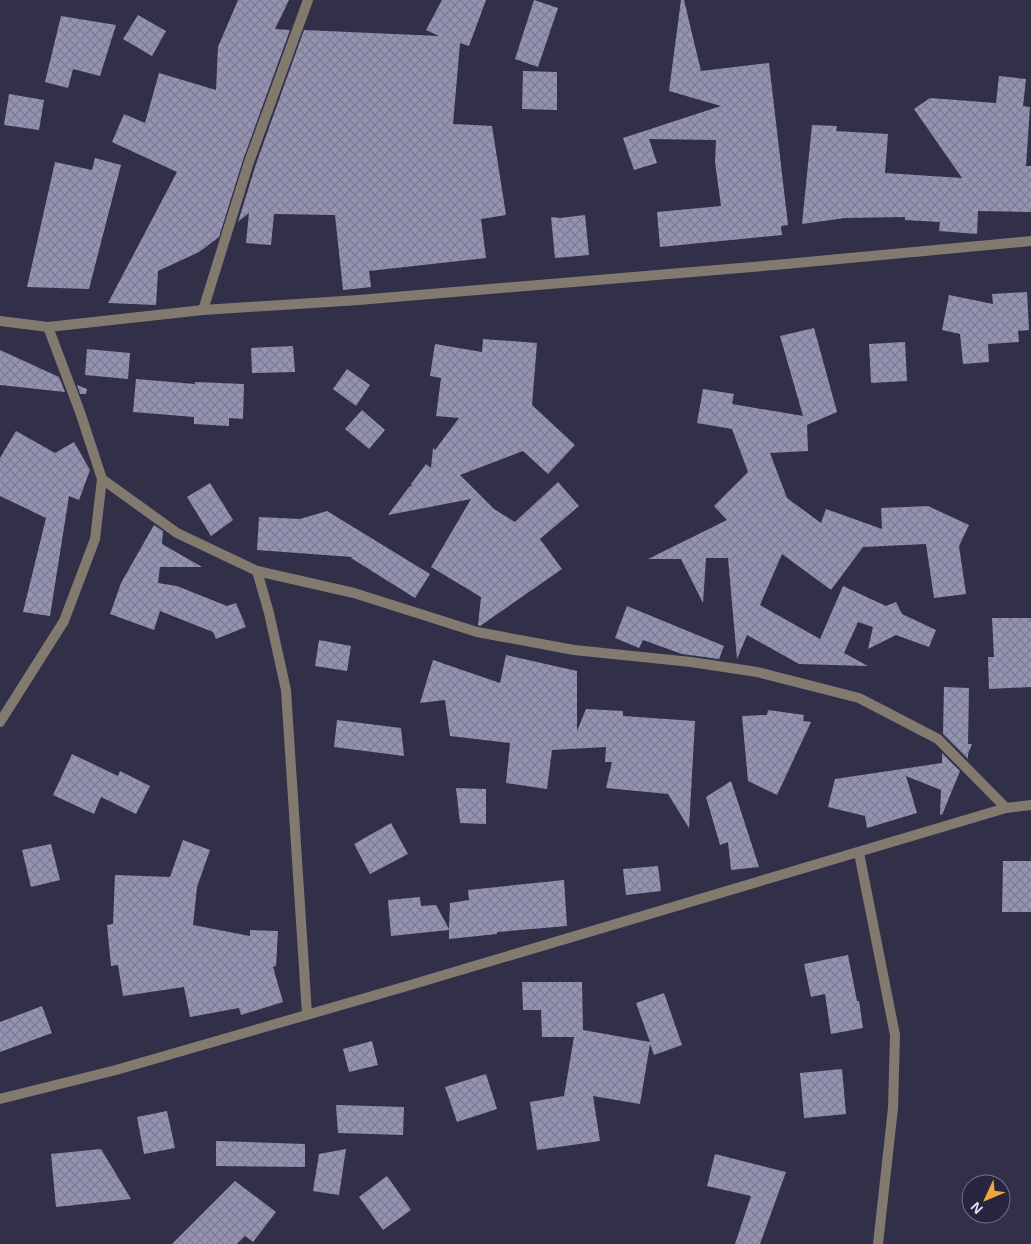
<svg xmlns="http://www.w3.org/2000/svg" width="1031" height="1244" viewBox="0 0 1031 1244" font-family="Arial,sans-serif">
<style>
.building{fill:url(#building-cross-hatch)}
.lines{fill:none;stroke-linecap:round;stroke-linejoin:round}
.minor{stroke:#837a6f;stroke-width:10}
</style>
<defs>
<pattern id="building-cross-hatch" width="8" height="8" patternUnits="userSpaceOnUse" patternTransform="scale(1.25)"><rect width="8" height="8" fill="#9593b2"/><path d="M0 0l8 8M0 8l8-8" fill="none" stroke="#7d7b92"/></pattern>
</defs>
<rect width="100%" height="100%" fill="#322f49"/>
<g class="building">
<path d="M238 0H289L275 29 290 30 243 160 219 237 199 252 158 271 156 305 108 303 177 172 112 142 124 114 145 123 159 73 216 90 218 47Z"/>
<path d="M442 0H486L469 46 460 43 453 124 492 126 506 215 481 219 486 258 369 271 371 287 343 290 335 215 274 214 271 245 246 243 249 213 238 222 256 164 304 30 439 36 426 30Z"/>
<path d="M534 0 558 8 538 67 515 59Z"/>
<path d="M681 0H684L701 71 769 63 788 225 781 226 782 235 660 247 657 212 721 206 715 162 716 140 649 139 657 163 634 170 623 138 721 106 669 91Z"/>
<path d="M138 15 166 31 152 56 123 39Z"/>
<path d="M61 16 116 25 100 76 73 69 68 88 45 82Z"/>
<path d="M523 71 557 72V110L522 109Z"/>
<path d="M999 76 1026 79 1023 106 1030 107 1026 166H1031V212L978 211 977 234 939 231 940 222 905 220V217L845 218 802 224 812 125 837 126 836 131 888 134 885 173 962 178 914 109 930 98 996 103Z"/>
<path d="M9 94 44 100 39 130 4 125Z"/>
<path d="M95 158 121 165 89 289 27 287 55 162 92 170Z"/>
<path d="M585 215 589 255 555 258 551 217 560 218Z"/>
<path d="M1027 292 1029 330 1018 331 1019 342 988 344 989 362 963 364 960 334 942 330 949 295 993 304 992 294Z"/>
<path d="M814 328 837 412 807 425 808 451 770 453 787 498 821 523 826 509 882 529 881 508 928 506 969 525 959 546 966 594 934 598 926 544 863 547 831 590 782 554 760 605 820 639 843 586 886 606 896 602 902 614 936 630 929 647 896 635 868 649 873 627 858 622 844 653 868 666 799 664 747 635 737 659 728 558H706L703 603 681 559H648L727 520 714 506 748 472 732 429 697 423 703 389 734 394 732 404 803 416 780 336Z"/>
<path d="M483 339 537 343 532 405 575 445 548 474 523 451 460 475 494 509 515 522 558 482 579 506 540 539 562 569 480 626 478 625 481 597 431 567 471 499 388 515 409 487 412 486 411 484 426 464 431 468 433 448 435 450 459 418 436 416 441 378 430 376 435 344 482 352Z"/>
<path d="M905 342 907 381 871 383 869 344Z"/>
<path d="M293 346 295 372 252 373 251 348Z"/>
<path d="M87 349 130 353 128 379 85 375Z"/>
<path d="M0 350 59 377 65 392 0 385Z"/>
<path d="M347 369 370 385 356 406 333 389Z"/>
<path d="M136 379 195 384V382L244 384 243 419 229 418V426L194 424V417L133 412Z"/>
<path d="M77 385 87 389 86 394H80Z"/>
<path d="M362 410 385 430 369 449 345 429Z"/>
<path d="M16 431 55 453 74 442 90 470 79 500 69 496 50 616 23 612 46 518 0 496V458Z"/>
<path d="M210 483 233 520 211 536 187 497Z"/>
<path d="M327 511 430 574 415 598 351 558 352 557 257 550 259 517 300 519Z"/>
<path d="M154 525 163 531 162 544 202 567H160L158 583 177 586 227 606 236 603 246 627 216 639 213 632 160 611 154 630 110 614 121 583Z"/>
<path d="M627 606 724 646 719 659 682 654 643 640 639 648 615 638Z"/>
<path d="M992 618H1031V687L989 689 988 657H994Z"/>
<path d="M319 640 351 646 347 671 315 666Z"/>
<path d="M506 655 577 671V731L586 709 623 711V716L695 721 689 828 668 794 606 788 612 762H605L606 747 552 750 547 789 506 783 510 743 450 736 445 700 420 703 433 660 500 683Z"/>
<path d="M944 687 969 688 968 744H972L968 754V759L943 734Z"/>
<path d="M768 710 804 715 803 721 811 722 777 795 748 781 742 716 767 715Z"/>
<path d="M337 720 401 728 404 756 334 747Z"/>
<path d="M942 753 960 771 942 815 940 814 941 790 906 776 917 813 867 828 865 816 828 807 835 779 942 763Z"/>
<path d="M72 754 118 776 120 771 150 786 136 814 101 797 94 814 53 795Z"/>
<path d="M731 781 749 836 759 867 731 870 728 842 720 845 706 797Z"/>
<path d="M456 788 486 789V824L460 823Z"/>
<path d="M391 823 408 854 370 874 354 844Z"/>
<path d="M183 840 210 850 197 887 193 925 250 936V930L278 931 276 966 273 967 283 1002 241 1015 239 1008 190 1017 184 987 123 996 118 965 111 966 107 925 113 924 115 875 170 877Z"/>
<path d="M51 844 60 880 31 887 22 850Z"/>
<path d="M1003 861H1031V912H1002Z"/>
<path d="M658 866 661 891 626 895 623 869Z"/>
<path d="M564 880 567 926 497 932V934L449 939V930L391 936 388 900 420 897 421 906 436 905 449 929 450 903 469 900 468 890Z"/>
<path d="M848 955 857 1001H859L863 1028 831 1034 825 994 811 997 804 964Z"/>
<path d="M522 982H582L583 1030 650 1042 636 1003 664 993 682 1045 654 1055 650 1044 640 1104 593 1096 600 1141 537 1150 530 1102 564 1096 574 1037H542L541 1010H523Z"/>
<path d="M42 1006 52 1033 0 1052V1022Z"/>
<path d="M372 1041 378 1065 349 1072 343 1049Z"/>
<path d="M842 1069 846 1114 804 1118 800 1073Z"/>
<path d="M486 1074 497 1109 457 1122 445 1087Z"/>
<path d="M336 1105 404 1107 403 1135 338 1133Z"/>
<path d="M167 1111 175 1148 144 1154 137 1117Z"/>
<path d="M216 1141 305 1144V1167L216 1166Z"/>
<path d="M101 1149 131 1199 56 1207 51 1154Z"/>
<path d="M346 1149 339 1195 313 1191 319 1154Z"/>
<path d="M715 1154 786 1172 760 1244H735L751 1196 707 1186Z"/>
<path d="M387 1176 411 1210 383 1230 359 1197Z"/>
<path d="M235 1181 276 1212 253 1242 245 1236 237 1244H172Z"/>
</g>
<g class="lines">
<g class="minor">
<path d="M203 310 249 162 308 0"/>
<path d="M0 321 48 327 203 310 359 300 775 265 1031 241"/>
<path d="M102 479 177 533 257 571 354 593 477 632 574 650 691 662 757 672 859 698 938 739 1006 808"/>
<path d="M257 571 269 613 286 690 307 1014"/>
<path d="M0 722 64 621 95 539 102 479 80 412 48 327"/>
<path d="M859 853 895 1035 893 1108 878 1244"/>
<path d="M0 1099 116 1070 407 986 1006 808 1031 805"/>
</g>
</g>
<g transform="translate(986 1199) rotate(226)"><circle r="24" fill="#28253e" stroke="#737186"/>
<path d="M0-4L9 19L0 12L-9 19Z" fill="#efa73d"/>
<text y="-8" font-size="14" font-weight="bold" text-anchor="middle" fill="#e3e3f3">N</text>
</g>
</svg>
